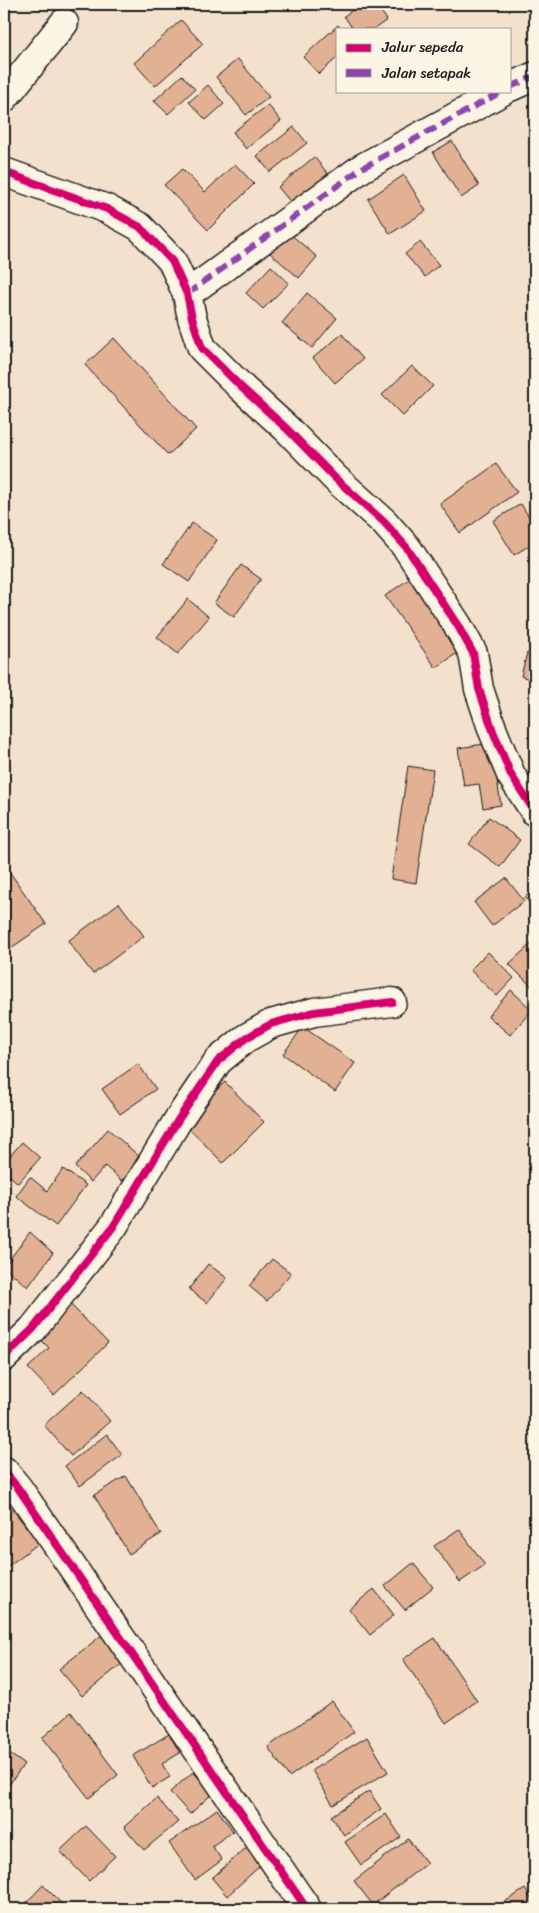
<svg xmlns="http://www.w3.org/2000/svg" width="539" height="1913" viewBox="0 0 539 1913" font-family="Sriracha,sans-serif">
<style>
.building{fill:#e2b194;stroke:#1c1c1c}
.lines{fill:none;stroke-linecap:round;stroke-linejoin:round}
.minor-casing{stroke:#1c1c1c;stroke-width:31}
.minor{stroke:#fcf5e5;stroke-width:28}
.quiet{stroke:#8e44ad;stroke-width:6;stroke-dasharray:12 6;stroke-linecap:butt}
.cycleway-casing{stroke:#fcf5e5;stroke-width:11}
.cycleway{stroke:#d6006c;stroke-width:8}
</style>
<rect width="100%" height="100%" fill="#f4e1cd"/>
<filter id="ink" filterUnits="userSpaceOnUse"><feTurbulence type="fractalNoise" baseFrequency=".02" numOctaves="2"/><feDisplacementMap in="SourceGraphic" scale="10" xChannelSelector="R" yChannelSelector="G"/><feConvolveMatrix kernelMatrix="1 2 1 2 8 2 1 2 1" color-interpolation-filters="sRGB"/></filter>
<g filter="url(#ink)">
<g class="building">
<path d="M361 4H376L387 20 374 29H353L344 16Z"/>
<path d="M181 20 203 44 155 86 134 63Z"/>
<path d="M338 25 341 29H338V57L319 74 303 57Z"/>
<path d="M238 59 269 97 246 115 216 77Z"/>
<path d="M182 75 195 89 168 114 154 101Z"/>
<path d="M208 85 224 104 206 120 189 102Z"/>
<path d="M268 105 281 121 246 149 233 132Z"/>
<path d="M294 127 307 143 270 172 257 156Z"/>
<path d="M452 141 479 186 461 198 433 152Z"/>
<path d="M314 157 329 175 293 205 278 187Z"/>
<path d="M235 164 254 184 208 230 164 185 182 169 205 192Z"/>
<path d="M404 175 426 211 390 234 368 199Z"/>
<path d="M288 232 317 257 299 278 270 253Z"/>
<path d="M420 242 439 265 425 277 405 254Z"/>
<path d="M271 266 289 283 263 309 246 293Z"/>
<path d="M307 293 337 318 312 348 282 323Z"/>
<path d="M342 334 363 359 335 383 313 358Z"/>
<path d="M114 338 196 429 168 455 85 365Z"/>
<path d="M412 366 433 386 403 416 382 395Z"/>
<path d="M496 464 517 492 460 533 440 504Z"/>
<path d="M521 504 535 527V542L514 555 493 521Z"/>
<path d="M192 523 217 540 189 582 163 564Z"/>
<path d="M241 565 261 579 234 617 214 603Z"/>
<path d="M409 579 460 651 436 668 385 596Z"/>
<path d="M188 599 209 617 178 654 157 637Z"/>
<path d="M527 653 535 656V681L521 676Z"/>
<path d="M535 690V711L529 709Z"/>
<path d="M491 743 501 805 483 808 479 784 464 786 458 748Z"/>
<path d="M408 766 433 770 416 883 391 879Z"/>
<path d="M489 817 520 840 500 867 469 844Z"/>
<path d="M4 864 46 924 11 948 4 938Z"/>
<path d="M506 878 524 901 492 926 474 902Z"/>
<path d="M535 889V905L532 907 525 897Z"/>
<path d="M119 903 144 936 93 974 68 941Z"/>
<path d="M535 940V986L533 988 509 964Z"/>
<path d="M488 952 514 978 497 996 470 970Z"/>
<path d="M511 990 532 1010 510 1035 488 1016Z"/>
<path d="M303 1027 355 1063 335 1092 283 1054Z"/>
<path d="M138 1064 156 1089 120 1114 102 1089Z"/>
<path d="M225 1082 264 1122 223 1163 183 1122Z"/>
<path d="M108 1129 141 1158 122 1181 105 1166 91 1182 75 1167Z"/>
<path d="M22 1142 40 1158 18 1183 4 1171V1163Z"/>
<path d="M63 1169 86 1185 56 1226 16 1196 30 1177 47 1191Z"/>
<path d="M30 1232 53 1253 28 1287 4 1267Z"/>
<path d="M272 1259 291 1273 267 1301 249 1286Z"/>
<path d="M208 1264 227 1278 207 1303 189 1289Z"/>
<path d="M70 1304 108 1343 54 1395 28 1368 49 1348 37 1336Z"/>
<path d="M83 1390 110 1421 71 1456 44 1425Z"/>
<path d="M107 1434 122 1455 80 1486 65 1466Z"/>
<path d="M126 1476 161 1534 129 1554 94 1495Z"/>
<path d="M6 1501 39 1543 8 1566 4 1560V1502Z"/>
<path d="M459 1529 485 1565 460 1582 434 1546Z"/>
<path d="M413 1563 433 1587 405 1610 385 1586Z"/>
<path d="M374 1589 394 1615 370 1635 349 1609Z"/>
<path d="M102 1635 124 1662 82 1696 59 1669Z"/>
<path d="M435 1638 477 1701 446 1723 403 1659Z"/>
<path d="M332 1701 354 1732 289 1777 268 1747Z"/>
<path d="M71 1712 118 1775 89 1798 42 1738Z"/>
<path d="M169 1734 180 1753 162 1764 170 1777 152 1788 133 1756Z"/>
<path d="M367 1737 388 1772 333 1805 312 1770Z"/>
<path d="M4 1750 24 1764 4 1792Z"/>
<path d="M193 1772 213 1793 190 1814 170 1792Z"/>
<path d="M369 1791 381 1809 344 1835 331 1816Z"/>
<path d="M157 1798 178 1822 144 1850 124 1827Z"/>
<path d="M217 1809 233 1831 212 1846 222 1860 195 1880 169 1843Z"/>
<path d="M386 1814 401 1837 361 1865 345 1842Z"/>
<path d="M86 1826 115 1856 89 1881 60 1851Z"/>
<path d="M408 1839 427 1863 373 1905 354 1881Z"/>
<path d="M247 1847 262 1864 227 1896 212 1878Z"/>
<path d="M43 1885 67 1909H32L26 1903Z"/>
<path d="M525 1889 535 1904V1909H494Z"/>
</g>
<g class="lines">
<g class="minor-casing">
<g id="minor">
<path d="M510 87 535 76"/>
<path d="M4 98 64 23"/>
<path d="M4 172 107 209 140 227 172 261 187 294 192 318 202 348 242 388 286 428 336 479 384 522 407 548 458 626 473 653 479 689 493 731 511 775 535 812"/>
<path d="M187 294 362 168 503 91"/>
<path d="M4 1357 33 1329 113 1227 178 1120 218 1061 246 1038 271 1024 314 1012 392 1002"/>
<path d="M4 1471 18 1488 307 1909"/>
</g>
</g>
<use href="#minor" class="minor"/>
<g class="quiet">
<path d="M510 87 535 76"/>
<path d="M187 294 362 168 503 91"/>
</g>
<g class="cycleway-casing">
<g id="cycleway">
<path d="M4 172 107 209 140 227 172 261 187 294 192 318 202 348 242 388 286 428 336 479 384 522 407 548 458 626 473 653 479 689 493 731 511 775 535 812"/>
<path d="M4 1357 33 1329 113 1227 178 1120 218 1061 246 1038 271 1024 314 1012 392 1002"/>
<path d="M4 1471 18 1488 307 1909"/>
</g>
</g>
<use href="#cycleway" class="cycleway"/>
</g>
</g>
<rect width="539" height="1913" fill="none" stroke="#fcf5e5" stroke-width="20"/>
<rect x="10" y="10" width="519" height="1893" fill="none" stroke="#1c1c1c" stroke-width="2" filter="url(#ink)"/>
<rect x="336" y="28" width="175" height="65" fill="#fcf5e5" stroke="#a29e95"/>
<rect x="346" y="44" width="25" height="8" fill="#d6006c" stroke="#a29e95"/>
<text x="382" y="52" font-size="15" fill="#1c1c1c">Jalur sepeda</text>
<rect x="346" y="69" width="25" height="8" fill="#8e44ad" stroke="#a29e95"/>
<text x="382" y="78" font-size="15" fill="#1c1c1c">Jalan setapak</text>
</svg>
